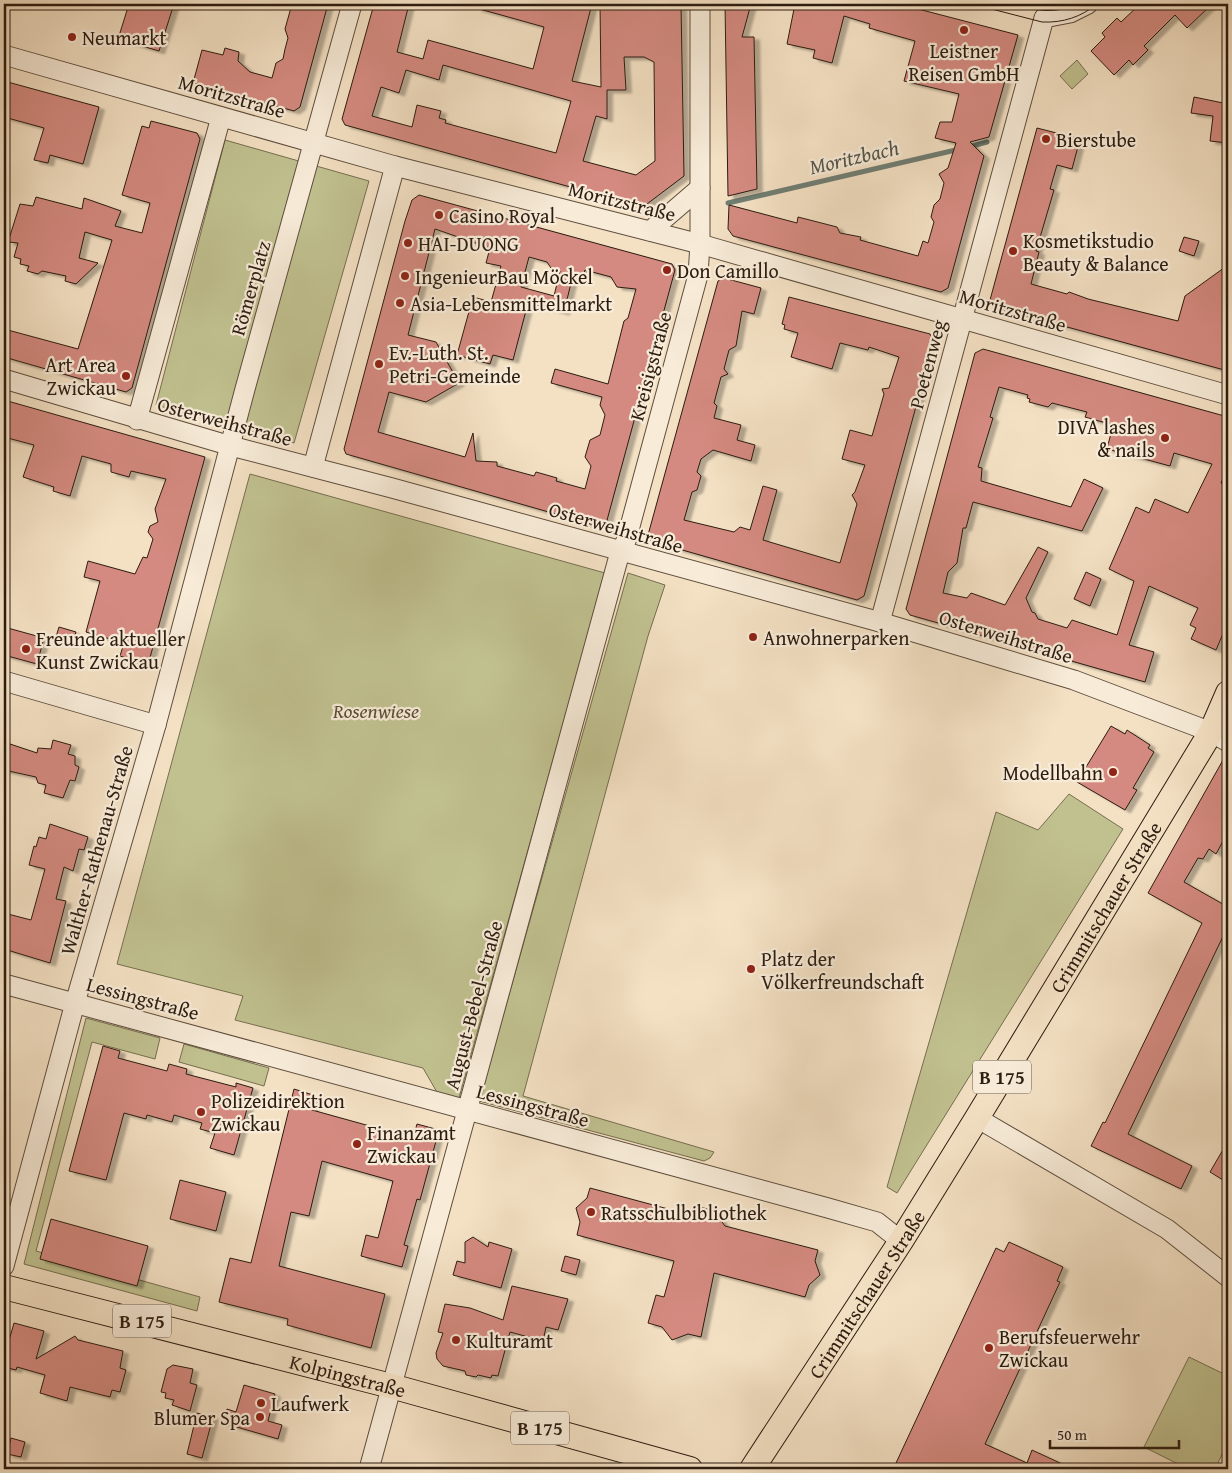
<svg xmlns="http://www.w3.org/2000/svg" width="1232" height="1473" viewBox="0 0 1232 1473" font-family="'Gentium Book Plus',serif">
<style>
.green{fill:#c1c190;stroke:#766e50}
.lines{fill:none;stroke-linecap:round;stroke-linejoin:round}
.stream{stroke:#6f7d72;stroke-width:5}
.building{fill:#d48a80;stroke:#2c1c10;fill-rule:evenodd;filter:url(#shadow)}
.minor-casing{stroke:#5e4d3d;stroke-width:21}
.major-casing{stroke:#2c1c10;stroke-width:26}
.minor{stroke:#f8ecd9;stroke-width:19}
.major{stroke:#f4e1c4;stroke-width:24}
.tram{stroke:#2c1c10;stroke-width:1}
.poi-dot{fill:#8f2418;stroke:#f8ecd9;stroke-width:2}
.labels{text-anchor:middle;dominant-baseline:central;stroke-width:4.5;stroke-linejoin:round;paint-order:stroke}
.shield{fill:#f8ecd9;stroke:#695a4c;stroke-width:1}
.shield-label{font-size:19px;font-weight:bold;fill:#2c1c10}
.poi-label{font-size:20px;fill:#2c1c10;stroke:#f8ecd9;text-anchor:start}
.street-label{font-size:20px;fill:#2c1c10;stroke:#f8ecd9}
.park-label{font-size:20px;font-style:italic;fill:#594e36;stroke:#f8ecd9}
.water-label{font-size:21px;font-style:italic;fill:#535549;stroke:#f8ecd9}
</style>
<defs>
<filter id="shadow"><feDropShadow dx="5.5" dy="3" stdDeviation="1" flood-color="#0004"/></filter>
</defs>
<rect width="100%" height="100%" fill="#f4e1c4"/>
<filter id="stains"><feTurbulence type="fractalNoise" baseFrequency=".004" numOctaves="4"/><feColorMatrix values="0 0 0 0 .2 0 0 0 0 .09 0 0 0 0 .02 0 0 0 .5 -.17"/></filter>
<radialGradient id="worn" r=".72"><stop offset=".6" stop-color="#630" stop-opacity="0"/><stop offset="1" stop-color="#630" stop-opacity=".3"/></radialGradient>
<g class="green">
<path d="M1077 60 1088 74 1072 89 1060 76Z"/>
<path d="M225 140 369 181 294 443 156 405Z"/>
<path d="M250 474 605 573 459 1098 438 1094 423 1068 235 1020 243 996 117 964Z"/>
<path d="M628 573 665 585 648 636 523 1096 714 1152 710 1158 704 1161 479 1101Z"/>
<path d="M1069 794 1123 829 897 1193 887 1187 996 812 1038 830Z"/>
<path d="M86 1018 160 1038 155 1059 92 1042 36 1251 200 1297 197 1311 24 1264Z"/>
<path d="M184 1044 269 1068 264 1086 179 1062Z"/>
<path d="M1189 1357 1228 1376V1442L1215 1469H1188L1144 1447Z"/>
</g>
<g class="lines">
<g class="stream">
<path d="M969 147 987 142"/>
<path d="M728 203 960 149"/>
</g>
</g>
<g class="building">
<path d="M129 4H174L159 51 118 39Z"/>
<path d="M292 4H328L300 107 294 111 193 83 202 50 223 55 225 48 239 52 238 61 250 72 272 78 276 63 283 59 285 49 288 38 285 29Z"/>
<path d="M374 4H409L397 52 423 59 428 40 533 69 544 27 476 8 477 4H592L572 81 601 87 600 4H681L684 176 643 207 345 125 342 119ZM624 57H644L654 62 655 161 636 175 583 161 596 116 607 119V90H626ZM443 65 571 101 556 153 445 123 446 120 439 118 441 111 417 105 412 127 372 116 381 87 399 93 406 70 439 80Z"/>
<path d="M725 4H751L742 37H754L757 189 728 196Z"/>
<path d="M795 4H899L1018 35 989 137 970 142 984 156 948 288 941 292 733 236 728 229 729 205 797 223 798 217 837 227 840 233 861 237 860 240 918 256 923 241 928 243 934 222 931 217 934 205 940 199 944 183 939 174 948 168 956 143 935 138 940 122H952L959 94 904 81 915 41 869 28 870 24 844 16 832 63 813 58 815 50 787 44Z"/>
<path d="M1140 4H1212L1187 28 1175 15 1144 46 1148 50 1133 65 1129 60 1114 75 1091 51 1105 37 1102 33 1117 18 1121 22Z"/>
<path d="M4 81 99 107 83 164 50 155 48 163 34 160 44 128 4 117Z"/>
<path d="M1194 97 1228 104V143L1210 141 1213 116 1191 113Z"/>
<path d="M151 121 197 133 200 139 132 388 126 392 4 357V329L78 349 112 240 85 232 79 258 98 263 76 284 65 281 66 276 42 271 38 274 27 271 29 266 20 264 21 259 14 257 18 243 8 242 20 204 33 206 36 197 82 209 84 198 121 211 115 226 142 233 150 203 122 195 142 126 149 128Z"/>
<path d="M1037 128 1080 139 1072 169 1057 165 1050 189 1054 190 1036 251 1039 252 1031 284 1067 294 1069 292 1088 299 1178 321 1185 296 1228 265V371L994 307 990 300Z"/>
<path d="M419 195 672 264 675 270 606 524 601 527 346 454 344 449 405 221 412 200ZM435 229 490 248 486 263 501 266 491 302 473 297 457 355 490 364 493 355 513 360 528 303 564 312 572 279 583 276 585 270 611 277 617 287 636 289 628 318 624 321 608 384 555 369 551 383 602 397 600 405 605 415 600 435 590 440 585 457 591 466 585 489 556 481 557 478 536 472 534 476 497 466V462L476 461 473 433 465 457 378 432 389 392 426 402 459 383 436 342 408 335ZM529 257 547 262 551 268 560 271 554 296 521 287Z"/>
<path d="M1184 237 1199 241 1194 256 1179 251Z"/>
<path d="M724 278 761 288 754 314 742 311 736 346 729 350 724 369 728 374 721 377 714 403 717 406 714 418 741 425 737 440 755 445 751 461 713 450 701 459 697 472 701 476 697 490 692 492 684 520 734 532 740 527 750 530 763 486 777 490 763 540 840 563 857 504 852 495 855 492 865 465 842 459 850 430 872 436 884 394 882 389 889 388 899 357 869 347 868 350 840 343 832 369 791 357 798 333 784 329 785 325 782 324 789 297 930 334 934 341 864 596 857 600 651 541 648 535 718 281Z"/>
<path d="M983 349 1228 417V467L1221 483 1228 486V622L1216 650 1191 639 1196 628 1190 625 1198 608 1149 586 1129 645 1154 652 1145 682 910 615 906 609 975 353ZM999 387 1028 395 1027 398 1030 399 1029 402 1048 407 1052 403 1087 412 1085 417 1113 425 1107 449 1170 466 1174 453 1212 464 1188 513 1155 499 1149 513 1136 507 1109 569 1134 581 1117 635 1072 620 1067 628 1038 619 1035 613 1032 612 1026 598 1048 552 1038 547 1005 605 971 593 967 598 943 593 948 572 957 563 963 528H966L973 502 1082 531 1103 488 1084 479 1071 507 981 481 982 468 978 467 993 418 990 417Z"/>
<path d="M4 400 205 457 148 665 120 656 124 643 86 632 100 581 84 577 88 561 135 574 143 557 147 558 153 539 148 532 150 526 158 522 155 509 166 479 131 471 129 477 111 472V464L82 456 70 496 53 491 54 487 23 477 34 445 4 437Z"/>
<path d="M1086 572 1101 579 1090 606 1074 599Z"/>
<path d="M4 627 44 638 37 664 4 655Z"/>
<path d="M59 627 76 632 72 645 55 640Z"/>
<path d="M1111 726 1125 734 1127 730 1150 745 1148 748 1154 752 1133 788 1137 790 1125 810 1077 782Z"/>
<path d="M53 740 71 745 68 754 75 756V765L79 767 75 781 70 780 63 798 44 793 46 785 38 783 36 777 4 770V742L37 753 38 748 51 749Z"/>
<path d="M1227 753 1228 832 1216 854 1209 849 1203 859 1198 858 1184 882 1228 907V926L1128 1134 1192 1166 1181 1189 1091 1146 1103 1122 1105 1123 1202 923 1148 893Z"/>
<path d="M50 824 88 837 84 850 79 849 73 871 64 867 56 899 66 901 50 963 4 949V913L31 920 45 869 29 865 34 846 36 847 39 837 46 839Z"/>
<path d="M103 1046 120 1051 118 1058 167 1071 169 1064 187 1069 186 1074 236 1087V1083L253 1088 234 1155 210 1148 215 1133 200 1129 202 1123 174 1115 172 1122 147 1115 146 1119 124 1113 106 1180 69 1171Z"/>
<path d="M294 1089 316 1096 312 1110 413 1138 417 1124 439 1130 420 1200 417 1199 404 1245 408 1246 402 1267 361 1256 366 1235 378 1238 393 1181 322 1161 309 1216 291 1212 279 1266 385 1294 371 1348 287 1325 288 1319 219 1302 230 1258 251 1263Z"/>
<path d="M1228 1141V1183L1210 1172Z"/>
<path d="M180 1180 226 1192 216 1231 170 1219Z"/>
<path d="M590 1188 683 1213 700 1207 714 1211 725 1226 818 1250 815 1261 820 1275 809 1285 805 1297 714 1273 701 1337 688 1334 672 1340 662 1327 648 1323 656 1295 664 1297 674 1261 577 1235 580 1222 576 1208 587 1198Z"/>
<path d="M51 1219 148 1246 137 1286 40 1259Z"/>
<path d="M473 1237 488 1247 489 1242 512 1249 501 1288 453 1275 457 1261 465 1263V1242Z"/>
<path d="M1009 1242 1063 1267 1057 1281 1060 1282 985 1444 1027 1463 1032 1450 1073 1469H910L896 1463 996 1248 1004 1252Z"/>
<path d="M565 1256 580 1260 576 1275 561 1271Z"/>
<path d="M512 1286 568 1299 558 1330 546 1327 543 1341 510 1332 498 1376 492 1375 491 1378 478 1375 476 1377 466 1375 465 1371 443 1366 437 1359 436 1353 443 1333 438 1332 445 1304 470 1308 503 1320Z"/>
<path d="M14 1323 44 1331 36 1359 75 1336 78 1340 123 1351 120 1368 126 1370 120 1392 112 1390 110 1397 70 1387 67 1401 40 1393 45 1375 17 1367 16 1370 4 1367V1358Z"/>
<path d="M173 1365 193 1369 190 1383 197 1385 190 1411 172 1405 174 1400 165 1398 166 1393 161 1392 167 1369Z"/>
<path d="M244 1385 275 1394 268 1421 282 1425 278 1439 223 1423 227 1409 236 1412Z"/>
<path d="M197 1413 213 1417 202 1458 187 1454Z"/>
<path d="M11 1438 25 1442 21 1457 7 1454Z"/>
</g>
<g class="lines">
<g class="minor-casing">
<g id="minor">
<path d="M4 55 395 166 700 244 1228 395"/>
<path d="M650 231 700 188"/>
<path d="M4 379 231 446 392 488 880 622 1074 680 1211 732 1228 742"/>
<path d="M137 420 221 117"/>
<path d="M313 467 395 166"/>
<path d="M880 622 1044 18 1070 13 1088 4"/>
<path d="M4 681 156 725"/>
<path d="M4 984 828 1208 877 1222 901 1241"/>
<path d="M977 1118 1167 1229 1228 1277"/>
<path d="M4 1266 75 1003 156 725 245 389 352 4"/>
<path d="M369 1469 620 552 626 541 698 275 700 244V4"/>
</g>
</g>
<g class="major-casing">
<g id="major">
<path id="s1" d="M4 1287 391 1386 690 1469"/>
<path id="s2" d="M752 1469 901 1241 977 1118 1211 732 1228 693"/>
</g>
</g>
<use href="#minor" class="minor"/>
<use href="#major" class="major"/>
<g class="tram">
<path d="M972 4 1042 22C1063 23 1081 17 1097 4"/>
<path d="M1010 4C1034 10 1054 15 1078 4"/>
</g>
</g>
<g class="poi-dot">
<circle cx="964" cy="30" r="5"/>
<circle cx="72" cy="37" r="5"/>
<circle cx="1046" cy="139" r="5"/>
<circle cx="439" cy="215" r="5"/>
<circle cx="408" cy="243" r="5"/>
<circle cx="1013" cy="251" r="5"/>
<circle cx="667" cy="270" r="5"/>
<circle cx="405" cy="276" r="5"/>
<circle cx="400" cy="303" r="5"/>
<circle cx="379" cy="364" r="5"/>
<circle cx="126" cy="376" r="5"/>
<circle cx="1165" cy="438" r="5"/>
<circle cx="753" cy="637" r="5"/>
<circle cx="26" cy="649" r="5"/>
<circle cx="1113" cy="772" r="5"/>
<circle cx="751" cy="969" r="5"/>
<circle cx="201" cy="1112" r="5"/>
<circle cx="357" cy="1144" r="5"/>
<circle cx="591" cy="1212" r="5"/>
<circle cx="456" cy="1340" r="5"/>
<circle cx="989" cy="1348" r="5"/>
<circle cx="261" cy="1403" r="5"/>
<circle cx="260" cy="1417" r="5"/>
</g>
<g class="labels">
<g class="shield">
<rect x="973" y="1060.5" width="58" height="33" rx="4"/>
<rect x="113" y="1304.5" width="58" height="33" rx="4"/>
<rect x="511" y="1411.5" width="58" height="33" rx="4"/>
</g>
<g class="shield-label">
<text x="1002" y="1077">B 175</text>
<text x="142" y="1321">B 175</text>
<text x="540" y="1428">B 175</text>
</g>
<g class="poi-label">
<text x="82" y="37">Neumarkt</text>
<text x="964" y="50" text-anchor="middle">Leistner<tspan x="964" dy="23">Reisen GmbH</tspan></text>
<text x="1056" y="139">Bierstube</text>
<text x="449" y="215">Casino Royal</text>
<text x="1023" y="240">Kosmetikstudio<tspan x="1023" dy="23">Beauty &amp; Balance</tspan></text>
<text x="418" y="243">HAI-DUONG</text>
<text x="677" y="270">Don Camillo</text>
<text x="415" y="276">IngenieurBau Möckel</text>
<text x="410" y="303">Asia-Lebensmittelmarkt</text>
<text x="389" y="352">Ev.-Luth. St.<tspan x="389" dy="23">Petri-Gemeinde</tspan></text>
<text x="116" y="364" text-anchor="end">Art Area<tspan x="116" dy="23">Zwickau</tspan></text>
<text x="1155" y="426" text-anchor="end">DIVA lashes<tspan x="1155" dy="23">&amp; nails</tspan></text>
<text x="763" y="637">Anwohnerparken</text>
<text x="36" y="638">Freunde aktueller<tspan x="36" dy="23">Kunst Zwickau</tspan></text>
<text x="1103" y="772" text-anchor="end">Modellbahn</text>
<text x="761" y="958">Platz der<tspan x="761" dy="23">Völkerfreundschaft</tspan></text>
<text x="211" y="1100">Polizeidirektion<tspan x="211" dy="23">Zwickau</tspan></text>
<text x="367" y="1132">Finanzamt<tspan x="367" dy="23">Zwickau</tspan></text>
<text x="601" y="1212">Ratsschulbibliothek</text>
<text x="999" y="1336">Berufsfeuerwehr<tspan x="999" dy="23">Zwickau</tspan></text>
<text x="466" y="1340">Kulturamt</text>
<text x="271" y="1403">Laufwerk</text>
<text x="250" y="1417" text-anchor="end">Blumer Spa</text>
</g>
<g class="street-label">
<text transform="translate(232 96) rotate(16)">Moritzstraße</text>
<text transform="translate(622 201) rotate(14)">Moritzstraße</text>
<text transform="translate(250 288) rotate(-74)">Römerplatz</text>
<text transform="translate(1013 310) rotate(16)">Moritzstraße</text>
<text transform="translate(927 364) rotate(-75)">Poetenweg</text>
<text transform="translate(650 366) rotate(-75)">Kreisigstraße</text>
<text transform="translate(225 421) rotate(15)">Osterweihstraße</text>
<text transform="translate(616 527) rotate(16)">Osterweihstraße</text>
<text transform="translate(1006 636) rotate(17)">Osterweihstraße</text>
<text transform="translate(96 850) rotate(-74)">Walther-Rathenau-Straße</text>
<text stroke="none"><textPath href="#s2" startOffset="664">Crimmitschauer Straße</textPath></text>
<text transform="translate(143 998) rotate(15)">Lessingstraße</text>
<text transform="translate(473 1005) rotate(-75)">August-Bebel-Straße</text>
<text transform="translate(533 1105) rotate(15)">Lessingstraße</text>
<text stroke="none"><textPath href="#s2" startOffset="209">Crimmitschauer Straße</textPath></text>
<text stroke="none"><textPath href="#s1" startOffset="355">Kolpingstraße</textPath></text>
</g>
<g class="park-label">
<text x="376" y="710">Rosenwiese</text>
</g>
<g class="water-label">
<text transform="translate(854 157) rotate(-13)">Moritzbach</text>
</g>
</g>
<rect width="1232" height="1473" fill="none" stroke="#f4e1c4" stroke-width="20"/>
<rect x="5" y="5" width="1222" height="1463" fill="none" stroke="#2c1c10" stroke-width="2.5"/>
<rect x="10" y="10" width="1212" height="1453" fill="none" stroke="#2c1c10"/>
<path d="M1050 1440v8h129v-8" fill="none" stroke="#2c1c10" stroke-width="2.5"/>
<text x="1057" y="1440" font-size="15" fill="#2c1c10" stroke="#f8ecd9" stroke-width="4" paint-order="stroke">50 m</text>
<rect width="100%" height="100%" filter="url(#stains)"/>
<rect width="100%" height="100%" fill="url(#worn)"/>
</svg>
